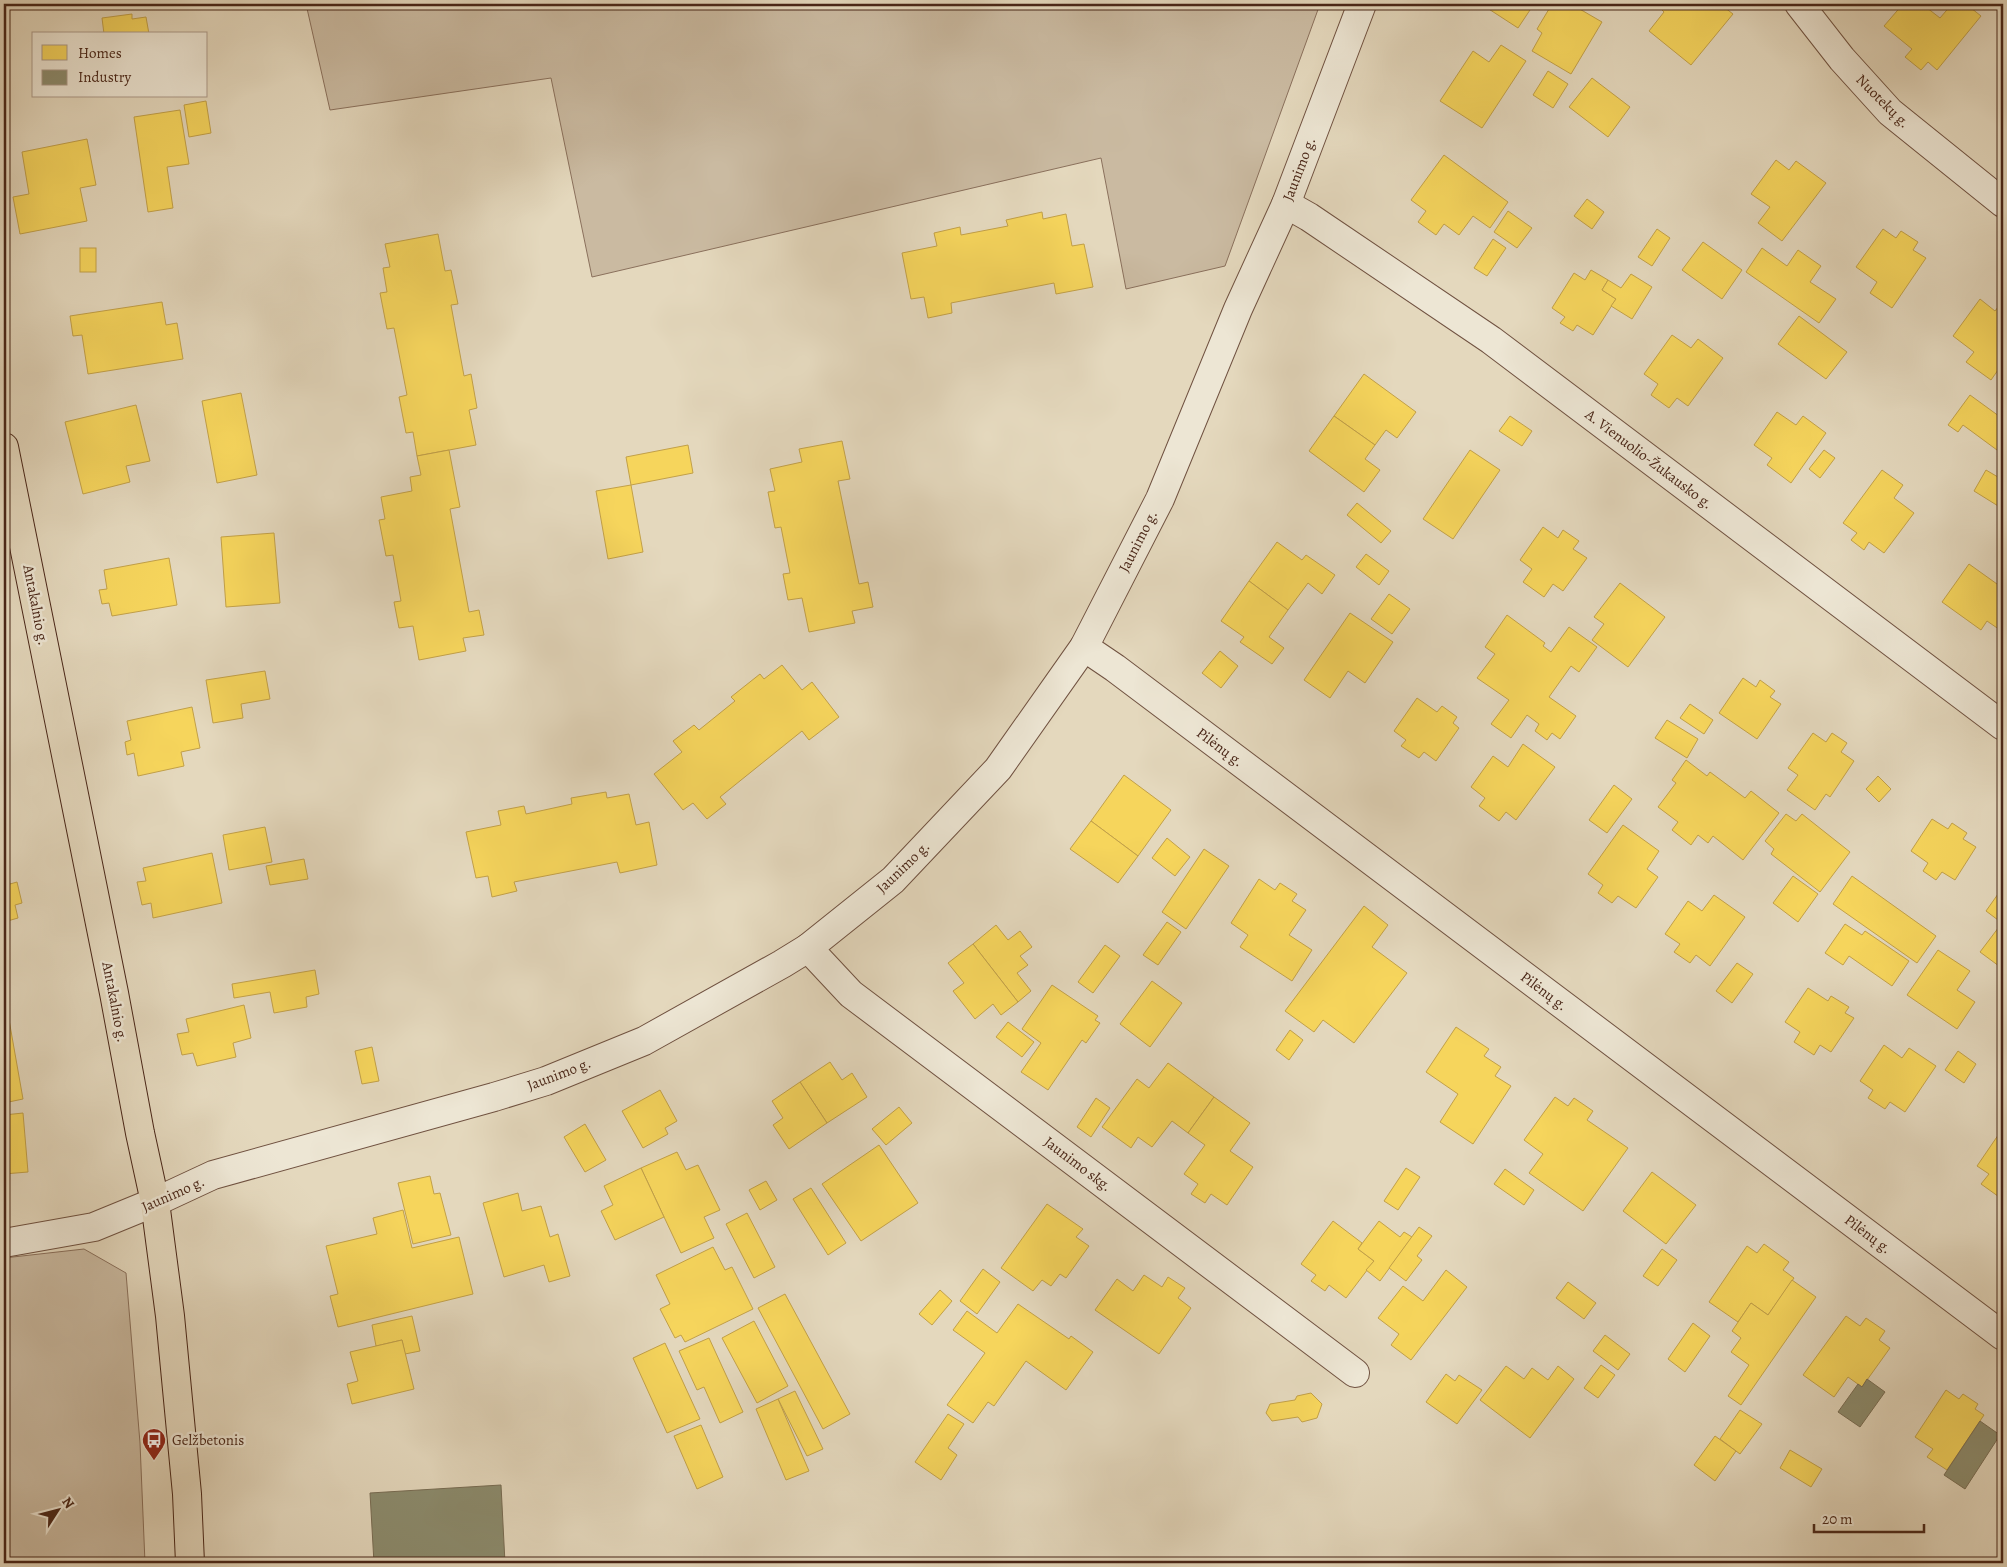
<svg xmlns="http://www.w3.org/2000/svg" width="2007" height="1567" viewBox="0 0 2007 1567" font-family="Alegreya,serif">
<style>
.green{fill:#cabaa1;stroke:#8a705c}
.homes{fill:#f6d55c;stroke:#c2a048}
.industry{fill:#8c8c6e;stroke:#786d54}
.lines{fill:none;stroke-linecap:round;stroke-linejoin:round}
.minor-casing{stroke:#705241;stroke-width:30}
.primary-casing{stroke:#492618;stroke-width:30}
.minor{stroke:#ede6d4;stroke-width:28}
.primary{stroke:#e4d8bd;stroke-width:28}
.labels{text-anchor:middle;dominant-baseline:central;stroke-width:5;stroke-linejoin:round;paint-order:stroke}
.street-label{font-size:15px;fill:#492618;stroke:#ede6d4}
.poi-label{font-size:15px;fill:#492618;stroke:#ede6d4;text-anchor:start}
</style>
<rect width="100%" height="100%" fill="#e4d8bd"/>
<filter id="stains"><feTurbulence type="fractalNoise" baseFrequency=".004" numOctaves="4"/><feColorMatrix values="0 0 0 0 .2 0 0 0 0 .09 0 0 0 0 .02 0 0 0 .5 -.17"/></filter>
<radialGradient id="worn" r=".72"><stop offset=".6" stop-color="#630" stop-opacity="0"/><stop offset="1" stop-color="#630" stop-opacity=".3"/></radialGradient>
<g class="green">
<path d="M306 4H1320L1225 266 1126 289 1101 158 592 277 551 78 330 110Z"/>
<path d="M84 1249 126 1273 140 1443 145 1563H4V1258Z"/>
</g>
<g class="homes">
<path d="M4 4H38L4 9Z"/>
<path d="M1481 4H1534L1518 28Z"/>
<path d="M1552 4H1571L1602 22 1571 74 1532 51 1542 33 1537 29Z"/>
<path d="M1661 4H1720L1733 14 1691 65 1649 31 1664 12 1659 7Z"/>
<path d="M1903 4H1922L1940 18 1952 4H1966L1981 16 1937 70 1928 62 1921 70 1905 57 1912 49 1884 26Z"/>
<path d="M132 14V19L146 17 149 34H104L102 18Z"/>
<path d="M1501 45 1526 61 1482 128 1440 101 1473 51 1489 62Z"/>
<path d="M1548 71 1568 84 1553 108 1533 95Z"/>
<path d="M1592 78 1630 107 1608 137 1569 107Z"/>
<path d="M206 101 211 133 189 137 184 105Z"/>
<path d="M180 110 189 164 167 167 173 208 148 212 134 117Z"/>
<path d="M87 139 96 185 80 188 87 221 20 234 13 197 29 194 22 152Z"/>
<path d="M1444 155 1508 202 1490 228 1473 216 1459 235 1444 224 1436 235 1418 222 1426 211 1411 200Z"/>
<path d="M1776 160 1789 170 1796 161 1826 183 1782 241 1758 223 1770 207 1751 194Z"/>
<path d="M1587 199 1604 212 1592 229 1574 216Z"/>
<path d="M1508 211 1532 228 1517 248 1494 232Z"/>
<path d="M1042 212 1043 219 1066 214 1072 246 1084 244 1093 287 1056 294 1054 283 951 303 952 313 928 318 924 297 911 299 902 253 937 246 934 233 960 227 961 235 1008 226 1006 220Z"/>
<path d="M1657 229 1670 238 1652 266 1638 257Z"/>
<path d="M1883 229 1896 238 1901 231 1918 242 1913 250 1926 258 1892 308 1870 293 1877 282 1856 267Z"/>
<path d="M438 234 445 271 451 270 458 304 451 305 464 376 471 374 477 408 469 410 476 445 417 456 413 432 406 433 399 397 407 395 394 328 387 329 380 293 387 292 383 268 390 267 385 244Z"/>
<path d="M1493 239 1506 248 1487 276 1474 268Z"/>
<path d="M1703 242 1742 270 1722 299 1682 270Z"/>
<rect x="80" y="248" width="16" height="24"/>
<path d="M1762 248 1787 266 1798 250 1821 266 1810 282 1836 299 1819 323 1746 272Z"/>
<path d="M1591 270 1608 280 1602 290 1616 299 1593 335 1577 325 1573 331 1560 323 1565 317 1552 308 1574 273 1585 280Z"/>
<path d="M1631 274 1652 287 1632 319 1611 306 1616 299 1602 290 1608 280 1621 288Z"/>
<path d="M1980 299 1995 311 2002 302 2003 303V363L1991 380 1966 362 1974 352 1953 336Z"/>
<path d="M162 302 166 325 177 323 183 359 88 374 82 335 73 336 70 316Z"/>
<path d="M1799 316 1847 352 1826 379 1778 344Z"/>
<path d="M1672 335 1691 348 1698 339 1723 358 1688 406 1677 398 1669 408 1651 395 1658 384 1644 374Z"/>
<path d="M1364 374 1416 412 1397 438 1386 430 1375 445 1334 416Z"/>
<path d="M241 393 257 475 217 483 202 401Z"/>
<path d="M1970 395 2003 419V442L1997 450 1963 425 1958 432 1948 425Z"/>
<path d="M136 405 150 461 126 466 130 482 83 494 65 422Z"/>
<path d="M1777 412 1796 425 1803 416 1826 433 1791 483 1767 465 1772 458 1754 445Z"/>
<path d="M1334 416 1375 445 1365 459 1380 470 1364 492 1309 451Z"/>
<path d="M1510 416 1532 431 1522 446 1499 431Z"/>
<path d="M842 441 850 479 838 481 859 584 868 582 873 607 852 611 855 623 809 632 802 598 788 600 783 574 790 573 781 527 775 528 768 492 775 491 770 469 802 462 799 449Z"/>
<path d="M688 445 693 473 631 485 626 457Z"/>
<path d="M449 450 460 507 450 509 469 612 479 610 484 635 463 638 466 651 419 660 413 626 399 628 394 602 401 601 393 555 386 556 379 520 385 519 381 497 412 491 410 477 421 475 417 456Z"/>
<path d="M1470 450 1500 470 1453 539 1423 519Z"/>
<path d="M1824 450 1835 458 1820 478 1809 469Z"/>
<path d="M1882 470 1903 485 1894 498 1914 513 1884 553 1869 542 1864 550 1851 540 1857 533 1843 523Z"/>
<path d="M1986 470 2003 480V509L1974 491Z"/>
<path d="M631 485 643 552 608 559 596 491Z"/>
<path d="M1357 503 1391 531 1381 543 1347 515Z"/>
<path d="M1543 527 1558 538 1563 530 1579 541 1573 549 1587 558 1563 591 1553 584 1544 597 1523 582 1532 569 1520 560Z"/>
<path d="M274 533 280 603 226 607 221 537Z"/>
<path d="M1277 542 1302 560 1306 555 1335 575 1322 594 1308 583 1288 610 1249 581Z"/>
<path d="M1366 554 1389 571 1379 585 1356 567Z"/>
<path d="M169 558 177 605 112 616 109 603 102 604 99 590 107 589 104 570Z"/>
<path d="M1969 564 1997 584 2003 575V632L1987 621 1981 630 1942 602Z"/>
<path d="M1249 581 1288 610 1269 637 1284 648 1272 664 1240 642 1244 637 1221 621Z"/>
<path d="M1620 583 1665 617 1628 667 1592 640 1604 624 1594 617Z"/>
<path d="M1389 594 1410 609 1392 634 1371 619Z"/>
<path d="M1350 613 1393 642 1365 683 1348 671 1330 698 1304 680Z"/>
<path d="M1507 615 1545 643 1543 646 1551 652 1569 627 1597 647 1579 672 1571 666 1549 697 1576 716 1560 739 1552 733 1547 740 1535 731 1539 724 1527 715 1511 738 1491 724 1509 700 1477 678 1495 654 1485 647Z"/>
<path d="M1220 651 1238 666 1221 688 1202 673Z"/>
<path d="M782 665 802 690 812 682 839 717 809 740 802 731 720 797 726 804 707 819 693 803 683 810 654 774 682 752 673 741 694 725 699 730 735 701 731 697 760 674 764 679Z"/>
<path d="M265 671 270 699 241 704 243 718 213 723 206 680Z"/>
<path d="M1743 678 1756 687 1760 680 1775 691 1770 697 1781 704 1757 739 1719 713Z"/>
<path d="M1417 698 1437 712 1442 706 1457 717 1453 723 1459 728 1436 761 1424 752 1419 758 1401 746 1406 740 1394 731Z"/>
<path d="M1690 704 1713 720 1704 734 1680 718Z"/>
<path d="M192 707 200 748 181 752 184 766 138 776 134 753 127 755 125 742 131 740 127 721Z"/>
<path d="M1667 720 1698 739 1687 758 1655 738Z"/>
<path d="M1813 733 1826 742 1832 733 1847 743 1841 752 1854 761 1830 797 1826 794 1815 810 1787 790 1798 775 1788 768Z"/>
<path d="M1523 744 1555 767 1516 820 1506 812 1499 821 1479 806 1485 798 1471 787 1493 756 1508 767Z"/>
<path d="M1686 760 1707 776 1710 772 1745 798 1751 791 1779 813 1743 860 1713 836 1708 843 1698 835 1691 845 1672 830 1678 822 1658 807 1676 783 1672 780Z"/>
<path d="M1124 775 1171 810 1138 856 1091 821Z"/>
<path d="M1878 776 1891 789 1879 802 1866 789Z"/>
<path d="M1614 785 1632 799 1607 833 1589 820Z"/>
<path d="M606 792 607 798 629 794 636 825 649 822 657 865 620 873 617 862 514 882 517 891 492 897 488 876 476 878 466 832 501 825 498 811 524 806 526 814 572 804 571 798Z"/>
<path d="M1786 814 1796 821 1802 814 1850 852 1820 892 1771 854 1774 849 1765 841Z"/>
<path d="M1932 819 1948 829 1952 823 1967 833 1963 839 1976 847 1955 880 1942 872 1936 880 1923 871 1928 863 1911 851Z"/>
<path d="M1091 821 1138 856 1118 883 1070 849Z"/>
<path d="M1623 825 1659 851 1647 869 1658 877 1636 908 1618 896 1612 903 1598 893 1603 885 1588 874Z"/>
<path d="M265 827 272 862 229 870 223 835Z"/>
<path d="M1167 838 1190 857 1175 876 1152 858Z"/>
<path d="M1204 849 1229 866 1186 929 1162 912Z"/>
<path d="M212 853 222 903 153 918 151 903 142 905 137 882 146 881 143 868Z"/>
<path d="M304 859 308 879 270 885 266 866Z"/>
<path d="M4 865H5L10 884 17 882 22 903 15 905 18 918 4 922Z"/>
<path d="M1793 876 1818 894 1798 922 1773 903Z"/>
<path d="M1852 876 1936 936 1917 963 1833 904Z"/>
<path d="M1259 879 1275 890 1280 883 1297 894 1292 901 1306 910 1289 935 1312 950 1292 981 1240 947 1248 935 1231 923Z"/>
<path d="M2003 887V969L1980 952 2002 923 1986 911Z"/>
<path d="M1714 895 1745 917 1710 966 1696 955 1690 963 1674 952 1680 944 1665 934 1688 901 1702 911Z"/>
<path d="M1364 906 1388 925 1372 947 1407 973 1354 1043 1323 1020 1314 1032 1285 1011Z"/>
<path d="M1167 922 1181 932 1158 965 1143 955Z"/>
<path d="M1845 924 1862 935 1865 931 1909 961 1892 986 1849 956 1843 965 1825 953Z"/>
<path d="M996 925 1008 940 1020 931 1032 947 1020 956 1028 965 1017 973 1031 991 1018 1002 973 944Z"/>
<path d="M973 944 1018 1002 1001 1015 993 1004 975 1019 953 991 964 983 948 963Z"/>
<path d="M1105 945 1120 956 1093 993 1078 982Z"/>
<path d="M1938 950 1970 971 1957 990 1975 1002 1957 1029 1907 995Z"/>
<path d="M1737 963 1753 974 1732 1003 1716 991Z"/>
<path d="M315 970 319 994 306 997 307 1007 274 1013 270 992 234 998 232 984Z"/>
<path d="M1152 981 1182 1003 1150 1047 1120 1024Z"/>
<path d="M1052 985 1098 1016 1095 1020 1100 1023 1086 1043 1082 1040 1048 1090 1021 1072 1041 1043 1022 1029Z"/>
<path d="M1808 988 1828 1001 1831 996 1849 1007 1845 1013 1854 1018 1831 1052 1820 1045 1814 1055 1794 1042 1800 1032 1785 1022Z"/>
<path d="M244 1005 251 1038 233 1043 236 1057 197 1066 193 1053 182 1055 177 1034 189 1032 186 1019Z"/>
<path d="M4 1014H8L23 1099 4 1103Z"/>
<path d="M1008 1022 1034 1042 1022 1057 996 1037Z"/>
<path d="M1456 1027 1489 1049 1484 1056 1501 1067 1495 1076 1511 1086 1473 1144 1440 1122 1458 1094 1426 1072Z"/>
<path d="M1290 1030 1303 1040 1289 1060 1276 1050Z"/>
<path d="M1884 1045 1902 1058 1909 1048 1936 1066 1905 1112 1890 1102 1885 1109 1868 1098 1873 1090 1860 1081Z"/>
<path d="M372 1047 379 1081 362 1084 355 1051Z"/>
<path d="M1958 1051 1976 1064 1964 1083 1945 1070Z"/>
<path d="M830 1062 842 1080 852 1073 867 1097 827 1123 800 1082Z"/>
<path d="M1168 1063 1214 1097 1188 1133 1172 1121 1152 1147 1138 1137 1131 1148 1102 1127 1137 1079 1149 1088Z"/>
<path d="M800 1082 827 1123 789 1149 773 1125 783 1118 772 1101Z"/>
<path d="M660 1090 677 1121 665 1128 668 1134 643 1148 622 1111Z"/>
<path d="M1214 1097 1250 1123 1230 1151 1253 1167 1227 1205 1211 1194 1205 1203 1191 1194 1198 1184 1184 1174 1205 1145 1188 1133Z"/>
<path d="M1555 1097 1568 1106 1574 1098 1593 1111 1587 1120 1628 1148 1583 1211 1529 1173 1543 1154 1524 1140Z"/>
<path d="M1096 1098 1110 1108 1091 1137 1077 1127Z"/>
<path d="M899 1107 912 1123 886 1145 872 1129Z"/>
<path d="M23 1113 28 1172 4 1174V1115Z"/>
<path d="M585 1124 606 1160 585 1172 564 1137Z"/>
<path d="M2003 1128V1196L2002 1199 1981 1184 1989 1174 1977 1166Z"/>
<path d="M879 1145 918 1203 861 1241 822 1184Z"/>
<path d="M677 1152 686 1170 698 1165 720 1210 704 1217 714 1238 681 1253 641 1168Z"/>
<path d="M641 1168 664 1217 615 1240 601 1211 613 1205 604 1186Z"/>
<path d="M1406 1168 1420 1177 1398 1210 1384 1201Z"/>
<path d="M1505 1169 1534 1190 1524 1205 1494 1184Z"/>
<path d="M1652 1172 1696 1205 1666 1244 1623 1211Z"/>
<path d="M430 1176 434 1194 440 1193 451 1235 413 1244 398 1183Z"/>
<path d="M766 1181 777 1200 760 1210 749 1190Z"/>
<path d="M811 1188 846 1243 828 1255 793 1199Z"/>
<path d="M518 1193 522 1211 541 1206 550 1237 558 1234 570 1276 549 1282 544 1265 504 1277 483 1203Z"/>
<path d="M1047 1204 1083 1229 1076 1237 1089 1246 1066 1278 1060 1274 1051 1286 1042 1280 1033 1291 1001 1268Z"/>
<path d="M403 1210 412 1248 459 1237 473 1294 338 1327 330 1296 338 1294 326 1246 377 1234 373 1218Z"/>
<path d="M747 1213 775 1267 754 1278 726 1224Z"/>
<path d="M1333 1221 1362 1243 1358 1249 1374 1261 1346 1298 1329 1285 1325 1291 1311 1281 1316 1275 1301 1264Z"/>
<path d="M1379 1221 1400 1237 1404 1232 1412 1237 1380 1281 1366 1270 1374 1261 1358 1249Z"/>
<path d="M1419 1227 1432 1236 1417 1256 1422 1260 1406 1281 1389 1268Z"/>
<path d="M1764 1244 1789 1262 1783 1270 1794 1278 1768 1315 1751 1303 1738 1322 1709 1302 1747 1246 1757 1253Z"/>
<path d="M713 1247 725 1270 732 1267 753 1309 685 1342 681 1335 675 1338 660 1309 670 1304 656 1275Z"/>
<path d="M1662 1249 1677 1260 1658 1286 1643 1276Z"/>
<path d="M983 1269 1000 1282 977 1314 960 1301Z"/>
<path d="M1446 1270 1467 1287 1411 1360 1391 1345 1399 1334 1378 1318 1403 1286 1423 1301Z"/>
<path d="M1144 1275 1162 1287 1168 1277 1185 1288 1178 1298 1191 1308 1159 1354 1095 1310 1117 1279 1133 1291Z"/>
<path d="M1792 1280 1816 1297 1741 1405 1728 1396 1749 1365 1731 1352 1741 1338 1732 1331 1751 1303 1768 1315Z"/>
<path d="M1568 1282 1596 1303 1584 1319 1556 1298Z"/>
<path d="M940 1290 952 1301 932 1325 919 1314Z"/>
<path d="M785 1294 850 1414 823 1429 758 1308Z"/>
<path d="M1018 1304 1069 1339 1071 1336 1093 1352 1066 1390 1026 1361 994 1406 988 1402 973 1423 947 1405 985 1353 953 1330 967 1311 997 1333Z"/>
<path d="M412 1316 420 1351 405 1354 402 1340 376 1346 372 1325Z"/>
<path d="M1846 1316 1860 1326 1866 1318 1885 1331 1879 1340 1890 1348 1862 1387 1848 1377 1834 1397 1803 1375Z"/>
<path d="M754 1321 788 1386 757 1403 722 1338Z"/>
<path d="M1693 1323 1710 1336 1685 1372 1668 1359Z"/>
<path d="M1605 1335 1630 1354 1618 1370 1593 1351Z"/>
<path d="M709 1338 743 1412 720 1423 704 1387 697 1390 679 1351Z"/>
<path d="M402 1340 414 1389 352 1404 347 1384 358 1381 350 1352Z"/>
<path d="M665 1343 700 1419 667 1433 633 1358Z"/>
<path d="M1601 1365 1615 1375 1598 1398 1584 1388Z"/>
<path d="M1506 1366 1524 1379 1532 1368 1548 1380 1558 1366 1574 1379 1530 1438 1480 1400Z"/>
<path d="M1446 1374 1455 1381 1459 1375 1482 1390 1457 1424 1426 1402Z"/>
<path d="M1946 1390 1959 1399 1963 1394 1978 1404 1975 1409 1984 1415 1947 1470 1927 1457 1933 1449 1915 1437Z"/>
<path d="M795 1391 823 1449 807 1456 778 1399Z"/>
<path d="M1311 1393 1322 1404 1317 1418 1302 1422 1298 1417 1272 1421 1266 1413 1270 1404 1295 1400 1297 1396Z"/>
<path d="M778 1399 809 1471 786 1480 756 1409Z"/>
<path d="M1740 1410 1762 1424 1740 1454 1720 1439Z"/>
<path d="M948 1414 964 1424 948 1448 957 1455 941 1480 915 1462Z"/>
<path d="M701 1425 723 1477 697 1489 674 1436Z"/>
<path d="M1715 1436 1736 1451 1715 1481 1694 1465Z"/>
<path d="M1790 1450 1822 1469 1811 1487 1780 1468Z"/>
</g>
<g class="industry">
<path d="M1867 1379 1885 1392 1860 1427 1838 1412 1858 1384 1862 1387Z"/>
<path d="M1980 1421 2000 1435 1965 1489 1944 1475Z"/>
<path d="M501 1485 505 1563H374L370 1493Z"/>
</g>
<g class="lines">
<g class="minor-casing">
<g id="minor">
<path d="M1799 4 1842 59 1890 112 2003 203"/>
<path d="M1286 204 1309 217 1491 340 2003 726"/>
<path d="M1084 647 1115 668 2003 1336"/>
<path d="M808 948 851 994 1355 1373"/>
<path d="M4 1243 94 1227 155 1202 213 1175 494 1097 546 1081 644 1041 782 964 808 948 893 880 998 769 1084 647 1160 499 1238 309 1286 204 1362 4"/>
</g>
</g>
<g class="primary-casing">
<path id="primary" d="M4 447 114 993 140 1133 155 1202 170 1316 187 1494 190 1563"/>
</g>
<use href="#minor" class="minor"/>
<use href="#primary" class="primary"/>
</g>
<defs>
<g id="bus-pin" transform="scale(1.25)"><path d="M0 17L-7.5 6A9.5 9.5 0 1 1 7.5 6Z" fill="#8f2418" stroke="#ede6d4"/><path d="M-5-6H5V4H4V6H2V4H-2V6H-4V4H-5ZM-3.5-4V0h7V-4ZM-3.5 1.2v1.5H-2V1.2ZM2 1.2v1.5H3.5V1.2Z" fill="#fff"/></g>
</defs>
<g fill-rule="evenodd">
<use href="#bus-pin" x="154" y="1440"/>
</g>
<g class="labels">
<g class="street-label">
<text transform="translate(1883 101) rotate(45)">Nuotekų g.</text>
<text transform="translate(1299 169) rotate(-69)">Jaunimo g.</text>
<text transform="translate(1649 459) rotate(37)">A. Vienuolio-Žukausko g.</text>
<text transform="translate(1138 541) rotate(-63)">Jaunimo g.</text>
<text transform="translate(36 605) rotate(79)">Antakalnio g.</text>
<text transform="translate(1220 747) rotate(37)">Pilėnų g.</text>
<text transform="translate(903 867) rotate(-44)">Jaunimo g.</text>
<text transform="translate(1544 991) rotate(37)">Pilėnų g.</text>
<text transform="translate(115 1002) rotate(79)">Antakalnio g.</text>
<text transform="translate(559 1074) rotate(-21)">Jaunimo g.</text>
<text transform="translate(1078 1164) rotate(37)">Jaunimo skg.</text>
<text transform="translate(173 1194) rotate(-24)">Jaunimo g.</text>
<text transform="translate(1868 1234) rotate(37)">Pilėnų g.</text>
</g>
<g class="poi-label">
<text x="172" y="1440">Gelžbetonis</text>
</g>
</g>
<rect width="2007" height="1567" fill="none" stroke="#e4d8bd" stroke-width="20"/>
<rect x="5" y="5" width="1997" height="1557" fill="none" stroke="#492618" stroke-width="2.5"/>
<rect x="10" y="10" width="1987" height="1547" fill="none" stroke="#492618"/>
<rect x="32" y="32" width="175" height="65" fill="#ede6d4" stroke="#ab9989"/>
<rect x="42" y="45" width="25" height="15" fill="#f6d55c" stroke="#ab9989"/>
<text x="78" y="58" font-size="15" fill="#492618">Homes</text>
<rect x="42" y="70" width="25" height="15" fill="#8c8c6e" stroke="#ab9989"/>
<text x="78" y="82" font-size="15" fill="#492618">Industry</text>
<g transform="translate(58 1510) rotate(54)" stroke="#ede6d4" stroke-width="4" paint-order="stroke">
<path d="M0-4L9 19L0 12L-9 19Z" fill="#492618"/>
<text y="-8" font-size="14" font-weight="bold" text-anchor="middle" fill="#492618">N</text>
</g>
<path d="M1814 1524v8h110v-8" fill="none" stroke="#492618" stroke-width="2.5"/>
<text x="1822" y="1524" font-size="15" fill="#492618" stroke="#ede6d4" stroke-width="4" paint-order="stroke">20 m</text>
<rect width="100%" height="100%" filter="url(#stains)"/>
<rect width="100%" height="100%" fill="url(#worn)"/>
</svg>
